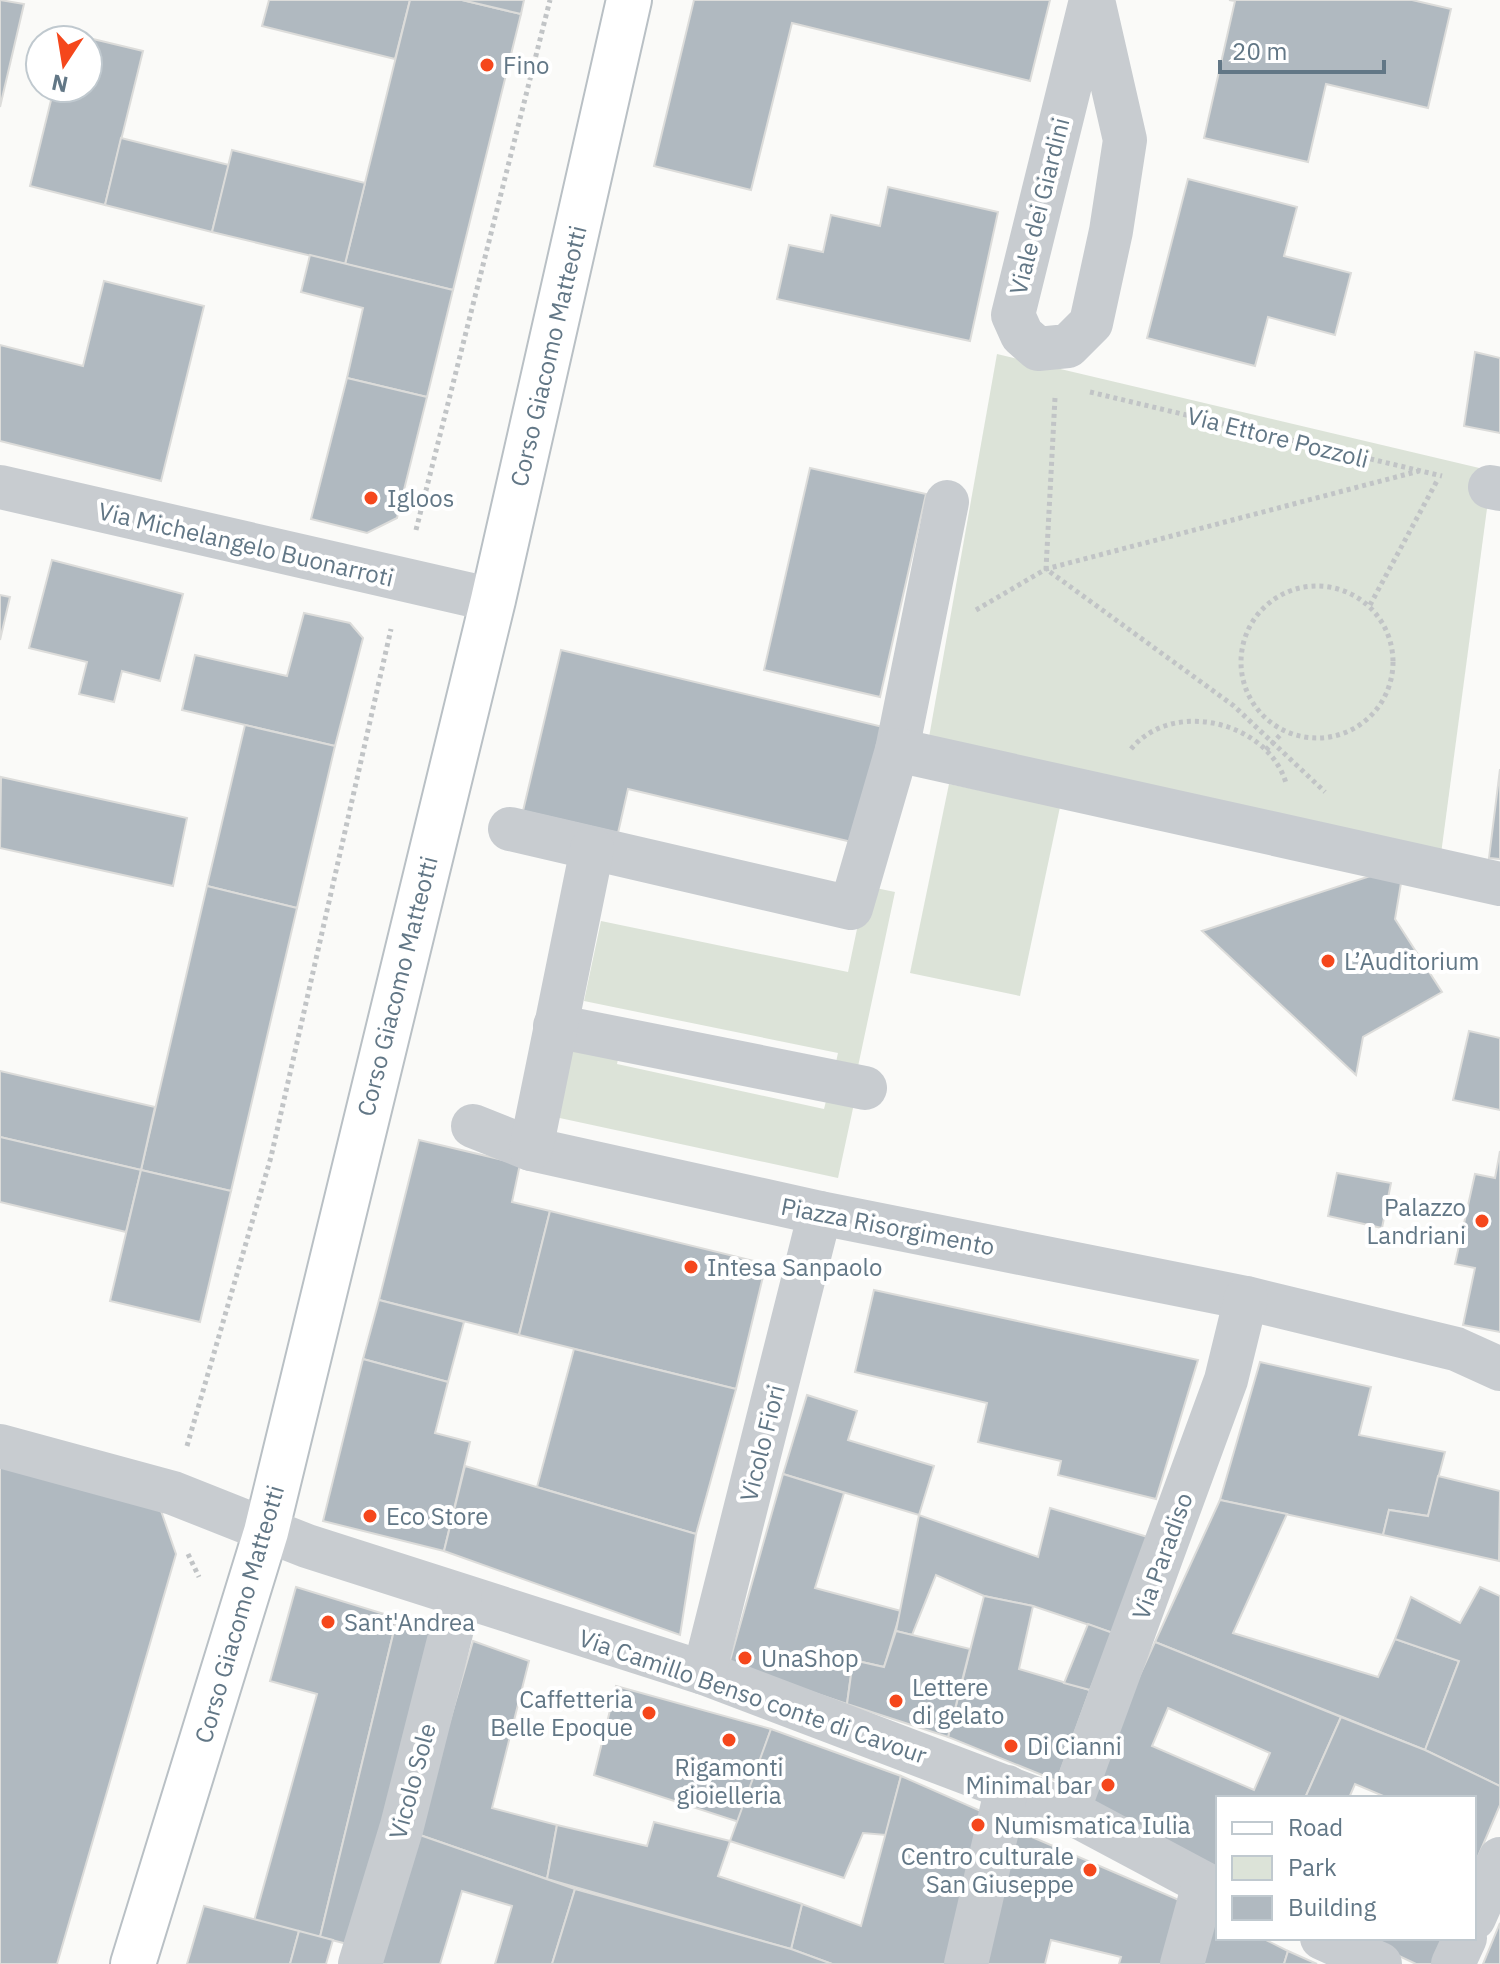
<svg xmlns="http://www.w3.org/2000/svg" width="1500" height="1964" viewBox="0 0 1500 1964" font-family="'IBM Plex Sans',sans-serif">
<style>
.green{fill:#dce3d8}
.building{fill:#b0b9c0;stroke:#dcdcda;stroke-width:2;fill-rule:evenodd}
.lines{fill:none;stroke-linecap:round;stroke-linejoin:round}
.secondary-casing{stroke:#b9c0c5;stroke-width:48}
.path{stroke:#c1c4c6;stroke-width:5;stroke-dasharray:4 4;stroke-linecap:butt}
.street{stroke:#c8ccd0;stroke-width:44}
.secondary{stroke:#fff;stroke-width:44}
.poi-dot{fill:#f5471c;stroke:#fff;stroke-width:3}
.labels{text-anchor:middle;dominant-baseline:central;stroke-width:8;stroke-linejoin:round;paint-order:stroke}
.poi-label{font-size:24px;fill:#627786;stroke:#fff;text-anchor:start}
.street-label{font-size:24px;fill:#627786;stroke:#fff}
</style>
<rect width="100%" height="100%" fill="#fafaf8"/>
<g class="green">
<path d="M997 354 1492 471 1441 854 928 743Z"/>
<path d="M949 784 1060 807 1020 996 910 973Z"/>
<path d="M866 886 895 892 856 1076 834 1071 838 1053 584 1001 601 921 848 972Z"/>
<path d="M573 1034 621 1045 617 1064 824 1109 828 1093 855 1099 838 1178 555 1117Z"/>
</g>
<g class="building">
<path d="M0 0 24 4 0 107Z"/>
<path d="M269 0H410L395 59 262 26Z"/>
<path d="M410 0H462L521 14 453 290 345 264Z"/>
<path d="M462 0H524L521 14Z"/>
<path d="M694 0H1050L1030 81 792 23 751 190 654 166Z"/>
<path d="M1229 0H1412L1451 9 1428 108 1326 84 1308 162 1204 138 1235 1Z"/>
<path d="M68 33 143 51 105 205 30 186 54 88H88V40H66Z"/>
<path d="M121 138 229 165 212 232 105 205Z"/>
<path d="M232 150 365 183 345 264 212 232Z"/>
<path d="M1188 179 1297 207 1284 256 1351 273 1335 335 1268 317 1255 366 1147 338Z"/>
<path d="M888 187 998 212 970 341 777 299 789 245 823 252 831 215 880 226Z"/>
<path d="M310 255 453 290 427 397 347 378 363 308 301 292Z"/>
<path d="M104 281 204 306 161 481 0 441V345L83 366Z"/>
<path d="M1475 352 1500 358V433L1464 426Z"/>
<path d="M347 378 427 397 397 518 367 533 311 519Z"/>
<path d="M810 468 926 494 880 697 764 670Z"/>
<path d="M52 560 183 594 160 681 122 671 114 702 79 694 87 662 29 648Z"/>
<path d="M0 595 10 597 0 640Z"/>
<path d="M304 613 350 623 363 638 335 746 182 710 195 655 287 676Z"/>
<path d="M561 650 883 727 856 843 628 789 618 833 523 811Z"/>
<path d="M245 725 335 746 297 908 207 886Z"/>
<path d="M1500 769V859L1489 858Z"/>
<path d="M1 777 187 818 173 886 0 848Z"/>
<path d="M1404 865 1395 919 1442 992 1363 1037 1356 1075 1202 931Z"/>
<path d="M207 886 297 908 231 1191 141 1170Z"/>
<path d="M1469 1031 1500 1038V1110L1453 1100Z"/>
<path d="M0 1071 155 1107 141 1170 0 1137Z"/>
<path d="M0 1137 141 1170 126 1232 0 1202Z"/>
<path d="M419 1140 520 1164 512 1202 550 1211 519 1335 379 1300Z"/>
<path d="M1500 1151V1332L1463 1325 1475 1268 1455 1264 1475 1174 1495 1178Z"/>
<path d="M141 1170 231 1191 200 1322 110 1301Z"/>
<path d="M1337 1173 1391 1183 1382 1228 1328 1216Z"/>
<path d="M550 1211 766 1264 736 1389 519 1335Z"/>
<path d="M874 1290 1198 1360 1156 1499 1058 1475 1061 1461 978 1442 987 1403 855 1372Z"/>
<path d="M379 1300 464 1322 448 1382 363 1359Z"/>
<path d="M574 1349 736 1389 696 1534 537 1487Z"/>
<path d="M363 1359 448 1382 435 1433 470 1442 444 1551 323 1521Z"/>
<path d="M1260 1362 1371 1387 1359 1435 1445 1452 1428 1516 1389 1510 1383 1535 1220 1500Z"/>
<path d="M807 1395 857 1411 848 1440 934 1466 919 1515 783 1474Z"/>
<path d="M0 1462 159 1505 176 1554 57 1964H0Z"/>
<path d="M465 1466 696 1534 680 1635 444 1551Z"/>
<path d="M783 1474 844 1493 815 1588 901 1611 884 1667 853 1660 847 1704 729 1664Z"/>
<path d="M1438 1476 1500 1491 1499 1561 1383 1535 1389 1510 1428 1516Z"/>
<path d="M1220 1500 1287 1514 1233 1633 1378 1677 1395 1639 1459 1661 1425 1750 1155 1642Z"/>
<path d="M1050 1508 1151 1538 1113 1633 1033 1606 984 1596 936 1575 912 1635 896 1631 919 1515 1038 1557Z"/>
<path d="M296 1587 397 1618 320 1937 254 1921 317 1694 270 1681Z"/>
<path d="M1480 1587 1500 1596V1786L1425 1750 1459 1661 1395 1639 1411 1597 1460 1623Z"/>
<path d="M984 1596 1033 1606 1019 1669 1090 1690 1057 1781 948 1737Z"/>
<path d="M397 1618 436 1628 355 1946 320 1937Z"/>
<path d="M1088 1624 1113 1633 1090 1690 1064 1683Z"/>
<path d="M896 1631 970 1649 948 1737 847 1704 853 1660 884 1667Z"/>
<path d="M473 1641 529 1661 492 1808 557 1825 547 1879 417 1834Z"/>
<path d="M1155 1642 1341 1717 1305 1798H1218V1869L1082 1801ZM1168 1708 1270 1753 1254 1790 1152 1746Z"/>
<path d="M616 1686 771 1729 739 1822 594 1775Z"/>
<path d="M1341 1717 1425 1750 1500 1786V1805L1474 1866V1798H1388L1355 1784 1349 1798H1305Z"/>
<path d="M771 1729 901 1776 886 1835 863 1833 844 1878 730 1841Z"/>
<path d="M901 1776 990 1815 948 1964H832L791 1949 802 1904 861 1926Z"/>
<path d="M654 1822 730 1841 718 1876 802 1904 791 1949 547 1879 557 1825 647 1846Z"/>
<path d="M1018 1831 1179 1900 1162 1964H1119L1121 1957 1051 1940 1045 1964H984Z"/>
<path d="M417 1834 575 1889 552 1964H495L512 1906 462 1891 440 1964H377Z"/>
<path d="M575 1889 791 1949 832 1964H552Z"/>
<path d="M204 1906 299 1931 290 1964H187Z"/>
<path d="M1218 1916V1938H1262L1288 1951 1284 1964H1195Z"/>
<path d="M1500 1923V1964H1483Z"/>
<path d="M299 1931 333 1940 326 1964H290Z"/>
<path d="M1361 1938H1444L1433 1964H1416Z"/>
<path d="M1288 1951 1317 1964H1284Z"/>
</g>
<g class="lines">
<g class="secondary-casing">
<path id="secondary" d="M133 1964 266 1532 493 600 629 0"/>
</g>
<g class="path">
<path d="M1090 392 1442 476"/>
<path d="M1055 398 1046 569 1234 706 1325 792"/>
<path d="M416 530 550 0"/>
<circle cx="1317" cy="662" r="76"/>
<path d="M1370 605 1438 479"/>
<path d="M976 610 1046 569 1419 471"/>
<path d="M1131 749C1173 698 1268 722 1286 783"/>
<path d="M1266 750 1282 733"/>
<path d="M187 1446 271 1157 391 629"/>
<path d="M188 1554 199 1577"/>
</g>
<g class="street">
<path d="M1091 0 1013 315 1022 335 1038 349 1068 346 1091 323 1111 231 1125 140 1093 0"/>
<path d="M0 487 493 600"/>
<path d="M1490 487 1500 489"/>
<path d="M897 750 947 502"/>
<path d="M510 829 851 908 897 750 1500 884"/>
<path d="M555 1026 865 1088"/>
<path d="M473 1126 531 1149 820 1213 1246 1298 1456 1349 1500 1369"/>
<path d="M531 1149 592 849"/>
<path d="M0 1446 173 1493 307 1546 704 1673 1068 1811 1218 1891"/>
<path d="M704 1673 820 1213"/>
<path d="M1068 1811 1226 1380 1246 1298"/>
<path d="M1474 1918 1500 1859"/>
<path d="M1322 1938 1380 1964"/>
<path d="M360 1964 402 1826 460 1597"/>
<path d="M966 1964 1007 1787"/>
<path d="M1182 1964 1204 1884"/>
<path d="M1453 1964 1465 1938"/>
</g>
<use href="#secondary" class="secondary"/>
</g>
<g class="poi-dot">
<circle cx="487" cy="65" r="8"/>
<circle cx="371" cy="498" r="8"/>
<circle cx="1328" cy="961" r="8"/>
<circle cx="1482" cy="1221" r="8"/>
<circle cx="691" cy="1267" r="8"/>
<circle cx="370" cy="1516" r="8"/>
<circle cx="328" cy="1622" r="8"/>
<circle cx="745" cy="1658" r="8"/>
<circle cx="896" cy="1701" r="8"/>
<circle cx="649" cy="1713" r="8"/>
<circle cx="729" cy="1740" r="8"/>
<circle cx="1011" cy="1746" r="8"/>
<circle cx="1108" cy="1785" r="8"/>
<circle cx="978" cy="1825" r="8"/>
<circle cx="1090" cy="1870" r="8"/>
</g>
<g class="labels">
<g class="poi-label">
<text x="503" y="65">Fino</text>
<text x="387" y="498">Igloos</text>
<text x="1344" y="961">L’Auditorium</text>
<text x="1466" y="1207" text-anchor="end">Palazzo<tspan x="1466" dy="28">Landriani</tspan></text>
<text x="707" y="1267">Intesa Sanpaolo</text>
<text x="386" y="1516">Eco Store</text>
<text x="344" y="1622">Sant'Andrea</text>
<text x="761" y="1658">UnaShop</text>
<text x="912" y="1687">Lettere<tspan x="912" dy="28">di gelato</tspan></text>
<text x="633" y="1699" text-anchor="end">Caffetteria<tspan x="633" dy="28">Belle Epoque</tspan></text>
<text x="1027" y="1746">Di Cianni</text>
<text x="729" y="1767" text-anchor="middle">Rigamonti<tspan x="729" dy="28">gioielleria</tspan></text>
<text x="1092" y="1785" text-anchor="end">Minimal bar</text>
<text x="994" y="1825">Numismatica Iulia</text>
<text x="1074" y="1856" text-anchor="end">Centro culturale<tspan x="1074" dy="28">San Giuseppe</tspan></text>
</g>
<g class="street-label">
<text transform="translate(1039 206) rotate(-76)">Viale dei Giardini</text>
<text transform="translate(548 356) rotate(-77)">Corso Giacomo Matteotti</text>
<text transform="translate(1278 437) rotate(14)">Via Ettore Pozzoli</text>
<text transform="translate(246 544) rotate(13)">Via Michelangelo Buonarroti</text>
<text transform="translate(397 986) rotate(-76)">Corso Giacomo Matteotti</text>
<text transform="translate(888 1226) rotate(11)">Piazza Risorgimento</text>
<text transform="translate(762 1443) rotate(-76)">Vicolo Fiori</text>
<text transform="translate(1162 1556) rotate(-70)">Via Paradiso</text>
<text transform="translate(239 1614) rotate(-74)">Corso Giacomo Matteotti</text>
<text transform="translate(753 1696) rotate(19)">Via Camillo Benso conte di Cavour</text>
<text transform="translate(412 1781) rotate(-75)">Vicolo Sole</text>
</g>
</g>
<rect x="1216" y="1796" width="260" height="144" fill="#ffffff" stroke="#c0c9cf" stroke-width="2"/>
<rect x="1232" y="1822" width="40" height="12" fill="#ffffff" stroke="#c0c9cf" stroke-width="2"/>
<text x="1288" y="1836" font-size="24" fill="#627786">Road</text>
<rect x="1232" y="1856" width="40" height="24" fill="#dce3d8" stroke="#c0c9cf" stroke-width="2"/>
<text x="1288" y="1876" font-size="24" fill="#627786">Park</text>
<rect x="1232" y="1896" width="40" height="24" fill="#b0b9c0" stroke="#c0c9cf" stroke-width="2"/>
<text x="1288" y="1916" font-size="24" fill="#627786">Building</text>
<g transform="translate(64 64) rotate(192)"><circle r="38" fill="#ffffff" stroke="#c0c9cf" stroke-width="2"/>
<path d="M0-6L14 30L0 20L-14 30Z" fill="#f5471c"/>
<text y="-12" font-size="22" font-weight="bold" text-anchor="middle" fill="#627786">N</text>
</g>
<path d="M1220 60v12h164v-12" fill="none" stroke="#627786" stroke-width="4"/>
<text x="1232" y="60" font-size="24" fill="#627786" stroke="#ffffff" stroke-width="6" paint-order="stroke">20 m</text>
</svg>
